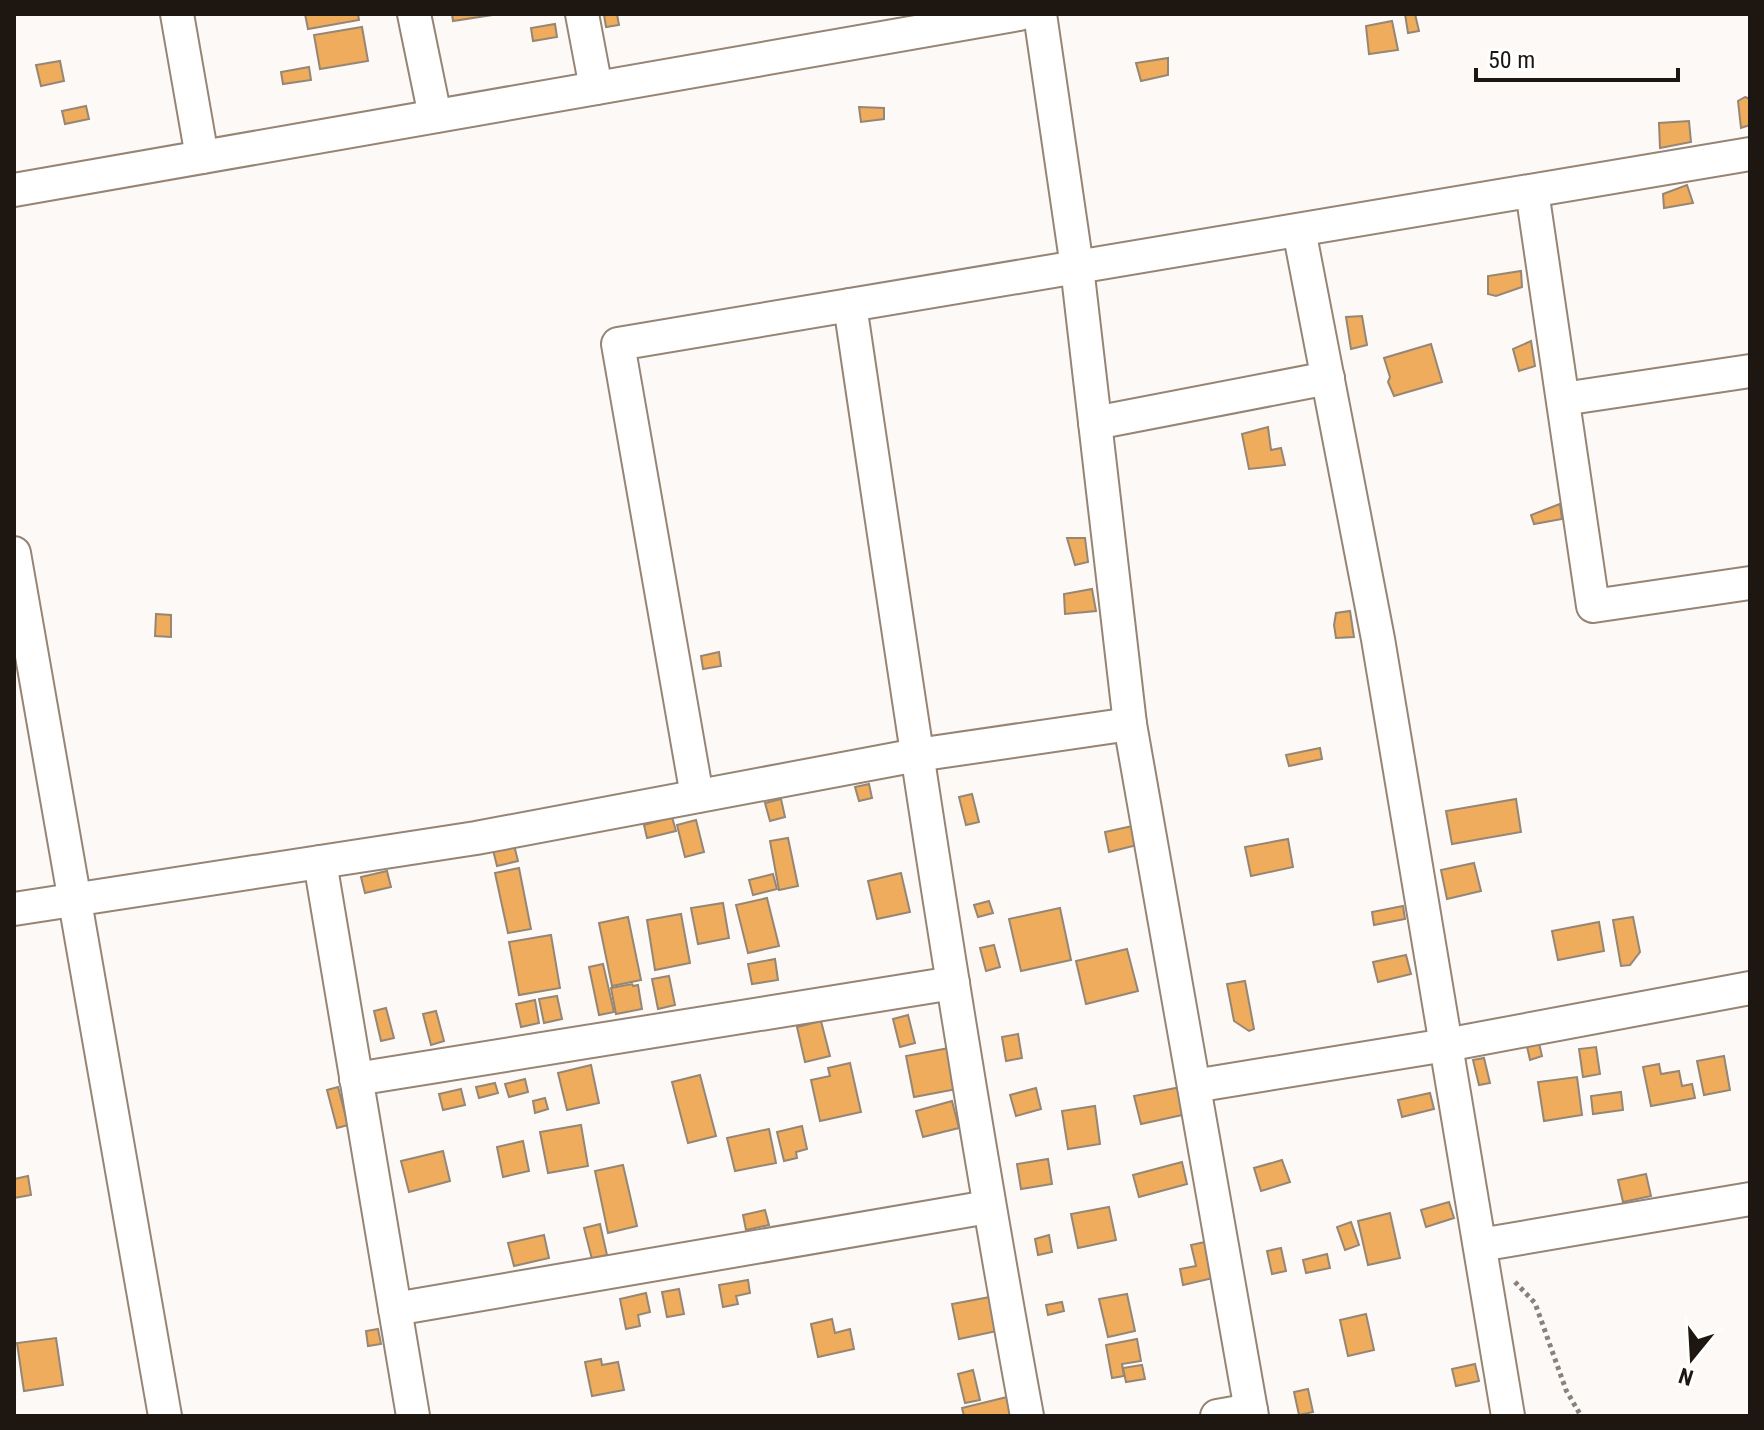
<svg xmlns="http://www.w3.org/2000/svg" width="1764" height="1430" viewBox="0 0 1764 1430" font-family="'Roboto Condensed',sans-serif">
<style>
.building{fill:#f0ac5d;stroke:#968674;stroke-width:2}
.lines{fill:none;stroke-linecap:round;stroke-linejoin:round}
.street-casing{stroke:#968474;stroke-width:36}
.path{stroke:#88827e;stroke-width:5;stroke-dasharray:4 4;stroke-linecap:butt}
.street{stroke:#fff;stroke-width:32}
</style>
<rect width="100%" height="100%" fill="#fdf9f6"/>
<g class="building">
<path d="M305 14H358L359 20 308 29Z"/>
<path d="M452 14H499L453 21Z"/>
<path d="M617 14 619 25 606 27 604 15Z"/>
<path d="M1405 14H1415L1419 31 1408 33Z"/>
<path d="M1392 21 1398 50 1369 54 1366 26Z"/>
<path d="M555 24 557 37 533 41 531 28Z"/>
<path d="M362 27 368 61 320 69 314 35Z"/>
<path d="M1168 58V75L1141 81 1136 63Z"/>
<path d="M60 61 64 81 41 86 36 65Z"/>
<path d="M309 67 311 80 283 84 281 72Z"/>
<path d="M1745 97 1750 99V125L1741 128 1738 101Z"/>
<path d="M86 106 89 119 65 124 62 111Z"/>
<path d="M859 107 884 108V119L861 122Z"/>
<path d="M1689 121 1691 142 1660 148 1659 123Z"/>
<path d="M1687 185 1693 203 1664 208 1663 194Z"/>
<path d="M1521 271 1522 287 1496 296 1488 294V276Z"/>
<path d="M1362 316 1367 345 1351 349 1346 317Z"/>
<path d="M1531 341 1535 366 1519 371 1513 349Z"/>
<path d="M1431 344 1442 382 1394 396 1388 382 1390 377 1384 358Z"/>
<path d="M1268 427 1271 450 1281 448 1285 465 1249 469 1242 434Z"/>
<path d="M1560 504 1562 519 1534 524 1531 515Z"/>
<path d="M1067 538H1085L1088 562 1075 565Z"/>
<path d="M1092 589 1096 611 1065 614 1064 594Z"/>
<path d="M1350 611 1354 637 1336 638 1334 625 1336 613Z"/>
<path d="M156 614 171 615V637L155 636Z"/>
<path d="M719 652 721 666 703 669 701 656Z"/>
<path d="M1320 748 1322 759 1289 766 1286 755Z"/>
<path d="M869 784 872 798 859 801 855 787Z"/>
<path d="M972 794 979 822 966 825 959 797Z"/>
<path d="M781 799 785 817 770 821 765 803Z"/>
<path d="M1516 799 1521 832 1452 844 1446 811Z"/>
<path d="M672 817 676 831 647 838 644 825Z"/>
<path d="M696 820 704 852 685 857 677 825Z"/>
<path d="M1137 825 1141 844 1109 852 1105 832Z"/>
<path d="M788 838 798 886 779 890 770 841Z"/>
<path d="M1288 839 1293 867 1251 876 1245 847Z"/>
<path d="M514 845 518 861 497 866 493 850Z"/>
<path d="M1474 863 1481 891 1447 899 1441 870Z"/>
<path d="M519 868 531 929 508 933 495 873Z"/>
<path d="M387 871 391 887 365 893 361 877Z"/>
<path d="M901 873 910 912 877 919 868 881Z"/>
<path d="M773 874 777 889 753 895 749 880Z"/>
<path d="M767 898 779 946 748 953 736 905Z"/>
<path d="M989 901 993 913 978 917 974 905Z"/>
<path d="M723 903 729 938 698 944 691 908Z"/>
<path d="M1403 906 1405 919 1374 925 1372 912Z"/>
<path d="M1060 908 1071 960 1021 971 1009 919Z"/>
<path d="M681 914 690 963 655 970 647 920Z"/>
<path d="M628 917 641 980 612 986 599 923Z"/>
<path d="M1633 917 1640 952 1630 965 1621 966 1613 920Z"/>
<path d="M1599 922 1604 951 1558 960 1552 931Z"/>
<path d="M551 935 560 988 519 995 509 942Z"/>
<path d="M994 945 1000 967 986 971 980 948Z"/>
<path d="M1127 949 1138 991 1086 1004 1076 961Z"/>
<path d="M1406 955 1411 974 1378 982 1373 962Z"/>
<path d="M775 959 778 980 752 984 748 964Z"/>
<path d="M603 964 614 1012 599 1015 589 967Z"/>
<path d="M669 976 675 1005 658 1009 652 979Z"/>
<path d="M1245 981 1254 1029 1249 1031 1234 1021 1227 984Z"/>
<path d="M632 984 633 986 638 985 642 1009 616 1014 611 988Z"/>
<path d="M557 996 562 1019 544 1023 539 999Z"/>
<path d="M535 1000 539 1023 521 1027 516 1004Z"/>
<path d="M386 1008 394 1038 381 1041 374 1011Z"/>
<path d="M436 1011 444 1041 431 1045 423 1014Z"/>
<path d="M908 1015 915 1043 900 1047 893 1019Z"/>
<path d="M821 1021 830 1056 805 1062 797 1027Z"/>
<path d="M1018 1034 1022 1058 1006 1061 1002 1037Z"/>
<path d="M1538 1039 1542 1056 1530 1060 1526 1042Z"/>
<path d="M1596 1047 1600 1074 1583 1077 1579 1049Z"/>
<path d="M949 1048 957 1089 914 1097 906 1056Z"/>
<path d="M1724 1056 1730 1090 1704 1095 1697 1061Z"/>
<path d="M1484 1058 1490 1083 1479 1085 1473 1060Z"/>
<path d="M850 1063 861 1112 820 1121 811 1080 830 1076 828 1068Z"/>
<path d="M1659 1064 1661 1074 1679 1071 1682 1086 1692 1084 1695 1098 1651 1106 1643 1067Z"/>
<path d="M591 1065 599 1103 567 1110 558 1073Z"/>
<path d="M700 1075 716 1136 688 1143 672 1082Z"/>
<path d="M1577 1077 1582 1115 1544 1121 1538 1082Z"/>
<path d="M525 1079 528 1092 509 1097 505 1084Z"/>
<path d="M495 1083 498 1093 479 1098 476 1087Z"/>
<path d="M338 1087 348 1125 337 1128 327 1090Z"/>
<path d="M1181 1087 1187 1114 1141 1124 1134 1096Z"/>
<path d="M1036 1088 1041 1109 1016 1116 1010 1095Z"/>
<path d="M461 1089 465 1105 443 1110 439 1094Z"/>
<path d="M1621 1092 1623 1110 1593 1114 1591 1096Z"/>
<path d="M1430 1093 1434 1109 1402 1117 1398 1100Z"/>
<path d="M545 1098 548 1109 535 1113 533 1101Z"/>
<path d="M952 1101 959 1128 923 1137 916 1111Z"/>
<path d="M1095 1106 1100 1144 1068 1149 1062 1111Z"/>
<path d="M581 1125 588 1166 548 1173 540 1132Z"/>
<path d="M802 1126 807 1149 796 1152 797 1158 784 1161 777 1132Z"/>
<path d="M769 1129 776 1163 735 1171 727 1138Z"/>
<path d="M523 1141 529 1171 503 1177 497 1147Z"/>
<path d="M443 1151 450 1181 409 1192 401 1161Z"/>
<path d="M1048 1159 1052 1184 1021 1189 1017 1164Z"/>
<path d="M1282 1160 1290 1182 1261 1191 1254 1168Z"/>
<path d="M1182 1162 1187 1184 1139 1197 1133 1175Z"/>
<path d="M623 1165 637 1226 608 1233 595 1171Z"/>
<path d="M1646 1174 1651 1196 1623 1202 1618 1180Z"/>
<path d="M28 1176 31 1195 14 1198V1179Z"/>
<path d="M1449 1202 1454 1218 1426 1227 1421 1210Z"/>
<path d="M1109 1207 1116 1240 1078 1248 1071 1214Z"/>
<path d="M765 1210 769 1225 746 1230 743 1215Z"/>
<path d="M1390 1213 1400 1258 1368 1265 1358 1221Z"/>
<path d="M1351 1222 1359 1245 1345 1250 1337 1227Z"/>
<path d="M600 1224 607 1255 592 1259 584 1228Z"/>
<path d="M544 1235 549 1258 514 1266 508 1243Z"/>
<path d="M1049 1235 1052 1252 1038 1255 1035 1239Z"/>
<path d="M1205 1242 1213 1278 1183 1285 1180 1269 1196 1266 1191 1245Z"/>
<path d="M1281 1248 1286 1271 1272 1274 1267 1251Z"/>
<path d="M1327 1254 1330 1268 1306 1273 1303 1260Z"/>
<path d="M748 1280 750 1293 736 1296 738 1304 723 1307 719 1285Z"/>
<path d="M679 1289 684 1314 667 1317 662 1292Z"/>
<path d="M646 1293 650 1312 638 1315 640 1326 626 1329 620 1299Z"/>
<path d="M1127 1294 1135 1331 1108 1337 1099 1299Z"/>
<path d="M990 1297 997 1331 959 1339 952 1304Z"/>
<path d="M1062 1302 1064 1311 1048 1315 1046 1305Z"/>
<path d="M1366 1314 1374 1350 1348 1356 1340 1320Z"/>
<path d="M832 1319 835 1333 850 1329 854 1349 818 1357 811 1324Z"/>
<path d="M378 1329 381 1344 368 1346 366 1331Z"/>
<path d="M56 1338 63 1385 24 1391 17 1343Z"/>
<path d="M1137 1339 1141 1361 1122 1364 1124 1376 1112 1378 1106 1345Z"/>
<path d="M601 1359 602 1365 618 1362 624 1390 592 1396 585 1362Z"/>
<path d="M1475 1364 1479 1381 1456 1386 1452 1369Z"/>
<path d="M1142 1365 1145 1379 1126 1382 1123 1368Z"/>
<path d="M973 1370 980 1400 965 1403 958 1374Z"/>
<path d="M1308 1389 1313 1412 1299 1415 1294 1392Z"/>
<path d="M1007 1397 1011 1416H964L962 1408Z"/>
</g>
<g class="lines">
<g class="street-casing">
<g id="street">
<path d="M177 14 202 157"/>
<path d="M414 14 435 116"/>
<path d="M582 14 596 88"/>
<path d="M1040 14 1077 267 1130 724 1252 1416"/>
<path d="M14 190 1019 14"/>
<path d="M1532 191 1593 606 1750 583"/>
<path d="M1299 230 1378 639 1508 1416"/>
<path d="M850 305C905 676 959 1047 1027 1416"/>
<path d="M1563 399 1750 371"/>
<path d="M1095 423 1328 378"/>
<path d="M14 553 165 1416"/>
<path d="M697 796 618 344 1750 154"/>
<path d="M320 862 413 1416"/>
<path d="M14 909 476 838 917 755 1130 724"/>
<path d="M356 1079 953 983"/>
<path d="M1194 1086 1446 1045 1750 988"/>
<path d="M1480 1245 1750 1199"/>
<path d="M395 1309 988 1207"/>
<path d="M1217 1416 1251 1410"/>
</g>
</g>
<path class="path" d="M1515 1282 1535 1303 1566 1390 1581 1416"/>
<use href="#street" class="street"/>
</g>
<rect width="1764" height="1430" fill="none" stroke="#1e1711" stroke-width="32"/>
<g transform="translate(1692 1358) rotate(198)" stroke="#ffffff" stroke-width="6" paint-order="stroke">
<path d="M0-6L14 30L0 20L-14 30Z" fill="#1e1711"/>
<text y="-12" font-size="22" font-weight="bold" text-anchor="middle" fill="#1e1711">N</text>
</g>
<path d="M1476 68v12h202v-12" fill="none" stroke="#1e1711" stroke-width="4"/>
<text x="1488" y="68" font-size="24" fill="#1e1711" stroke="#ffffff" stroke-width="6" paint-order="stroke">50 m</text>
</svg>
